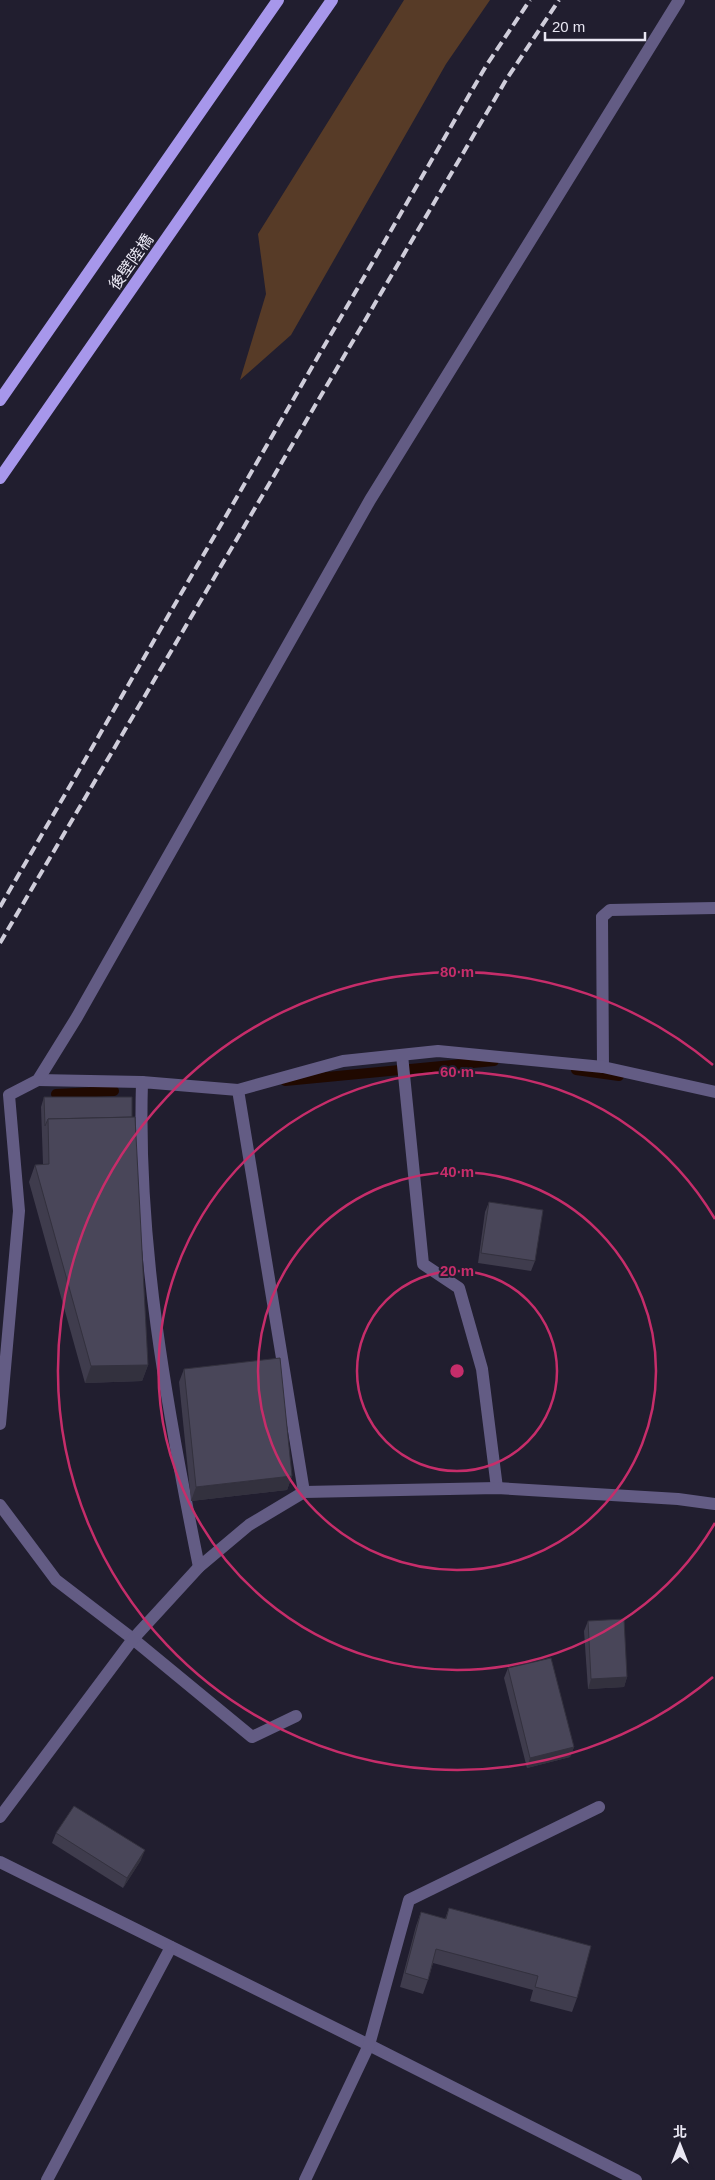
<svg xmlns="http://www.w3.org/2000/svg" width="715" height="2180" viewBox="0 0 715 2180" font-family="Arial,'Noto Sans TC',sans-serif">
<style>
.grass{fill:#573b27}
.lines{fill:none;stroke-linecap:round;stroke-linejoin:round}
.stream{stroke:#200900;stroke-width:10}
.minor{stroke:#635c84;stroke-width:12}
.major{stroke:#a797eb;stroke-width:12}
.rail{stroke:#cfcdda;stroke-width:4;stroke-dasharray:10 5;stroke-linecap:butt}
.wall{fill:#3f3c4d}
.shaded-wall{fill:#33313e}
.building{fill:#494659;stroke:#33313e}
.ring{fill:none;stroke:#c62d6a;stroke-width:2.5}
.labels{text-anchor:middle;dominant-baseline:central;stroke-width:4;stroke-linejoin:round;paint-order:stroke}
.street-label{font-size:16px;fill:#e9e7f3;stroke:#211e2f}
.centre{fill:#c62d6a;stroke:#211e2f;stroke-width:2.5}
.ring-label{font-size:15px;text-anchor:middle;font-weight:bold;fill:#c62d6a;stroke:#211e2f;stroke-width:4;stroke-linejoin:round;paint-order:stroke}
</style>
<rect width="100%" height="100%" fill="#211e2f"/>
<path class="grass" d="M404 0H490L446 64 291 335 240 380 266 294 258 234Z"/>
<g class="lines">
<g class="stream">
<path d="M576 1070 619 1076"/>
<path d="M285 1081 494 1061"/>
<path d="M56 1094 114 1091"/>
</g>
<g class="minor">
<path d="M402 1055 423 1264 459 1288 482 1369 497 1488"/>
<path d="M603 1067 602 917 610 910 715 908"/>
<path d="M38 1080 142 1082"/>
<path d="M238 1090 304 1492"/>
<path d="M0 1424 19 1211 9 1095 38 1080 77 1017 370 500 679 0"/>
<path d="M0 1505 56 1580 133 1639 252 1737 296 1716"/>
<path d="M199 1567C167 1409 137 1244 142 1082L238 1090 343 1061 438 1051 603 1067 715 1092"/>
<path d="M0 1817 133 1639 199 1567 249 1525 304 1492 497 1488 678 1499 715 1504"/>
<path d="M0 1862 369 2045 636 2180"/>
<path d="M47 2180 171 1947"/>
<path d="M305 2180 369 2045 409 1900 599 1807"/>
</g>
<g class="major">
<path d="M0 400 278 0"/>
<path d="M0 478 332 0"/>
</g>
<g class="rail">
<path d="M0 907 486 66 530 0"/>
<path d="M0 943 506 80 559 0"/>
</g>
</g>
<g class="wall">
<path d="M44 1097 132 1117 148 1365 142 1381 85 1383 29 1182 35 1165 43 1164 41 1107Z"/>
<path d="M489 1202 535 1261 531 1271 478 1263 485 1212Z"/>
<path d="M184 1369 292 1476 287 1490 191 1501 179 1382Z"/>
<path d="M588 1621 627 1677 624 1687 588 1689 584 1631Z"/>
<path d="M508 1668 574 1747 570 1757 527 1768 504 1678Z"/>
<path d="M56 1833 141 1860 123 1888 52 1843Z"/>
<path d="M449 1908 577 1998 572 2012 530 2001 533 1990 433 1963 428 1980 423 1994 400 1987 416 1926 421 1912 445 1919Z"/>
</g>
<g class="shaded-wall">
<path d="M148 1365 142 1381 85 1383 91 1366Z"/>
<path d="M292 1476 287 1490 191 1501 196 1487Z"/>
<path d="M627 1677 624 1687 588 1689 591 1679Z"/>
<path d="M574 1747 570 1757 527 1768 530 1758Z"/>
<path d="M145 1850 141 1860 123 1888 127 1878Z"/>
</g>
<g class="building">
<path d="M44 1097H132V1117L48 1119 45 1126Z"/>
<path d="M135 1117 148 1365 91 1366 35 1165 49 1164 48 1119Z"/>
<path d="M489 1202 543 1210 535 1261 481 1253Z"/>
<path d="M280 1358 292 1476 196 1487 184 1369Z"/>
<path d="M624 1619 627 1677 591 1679 588 1621Z"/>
<path d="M551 1658 574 1747 530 1758 508 1668Z"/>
<path d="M74 1806 145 1850 127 1878 56 1833Z"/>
<path d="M449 1908 591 1946 577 1998 535 1987 538 1976 436 1949 428 1980 405 1973 421 1912 446 1919Z"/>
</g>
<g class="ring">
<circle cx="457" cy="1371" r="100"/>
<circle cx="457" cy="1371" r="199"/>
<path d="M715 1523A299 299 0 1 1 715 1219"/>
<path d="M713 1677A399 399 0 1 1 713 1065"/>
</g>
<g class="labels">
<g class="street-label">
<text transform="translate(131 262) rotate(-55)">後壁陸橋</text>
</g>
</g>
<circle cx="457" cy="1371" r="8" class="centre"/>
<g class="ring-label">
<text x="457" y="977">80 m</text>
<text x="457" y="1077">60 m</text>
<text x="457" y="1177">40 m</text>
<text x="457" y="1276">20 m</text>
</g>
<g transform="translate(680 2145)" stroke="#211e2f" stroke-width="4" paint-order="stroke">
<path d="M0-4L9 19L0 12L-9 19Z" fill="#e9e7f3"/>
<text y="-8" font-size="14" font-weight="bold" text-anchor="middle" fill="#e9e7f3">北</text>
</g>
<path d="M545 32v8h100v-8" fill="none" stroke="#e9e7f3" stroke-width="2.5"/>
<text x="552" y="32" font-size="15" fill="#e9e7f3" stroke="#211e2f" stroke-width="4" paint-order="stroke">20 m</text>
</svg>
